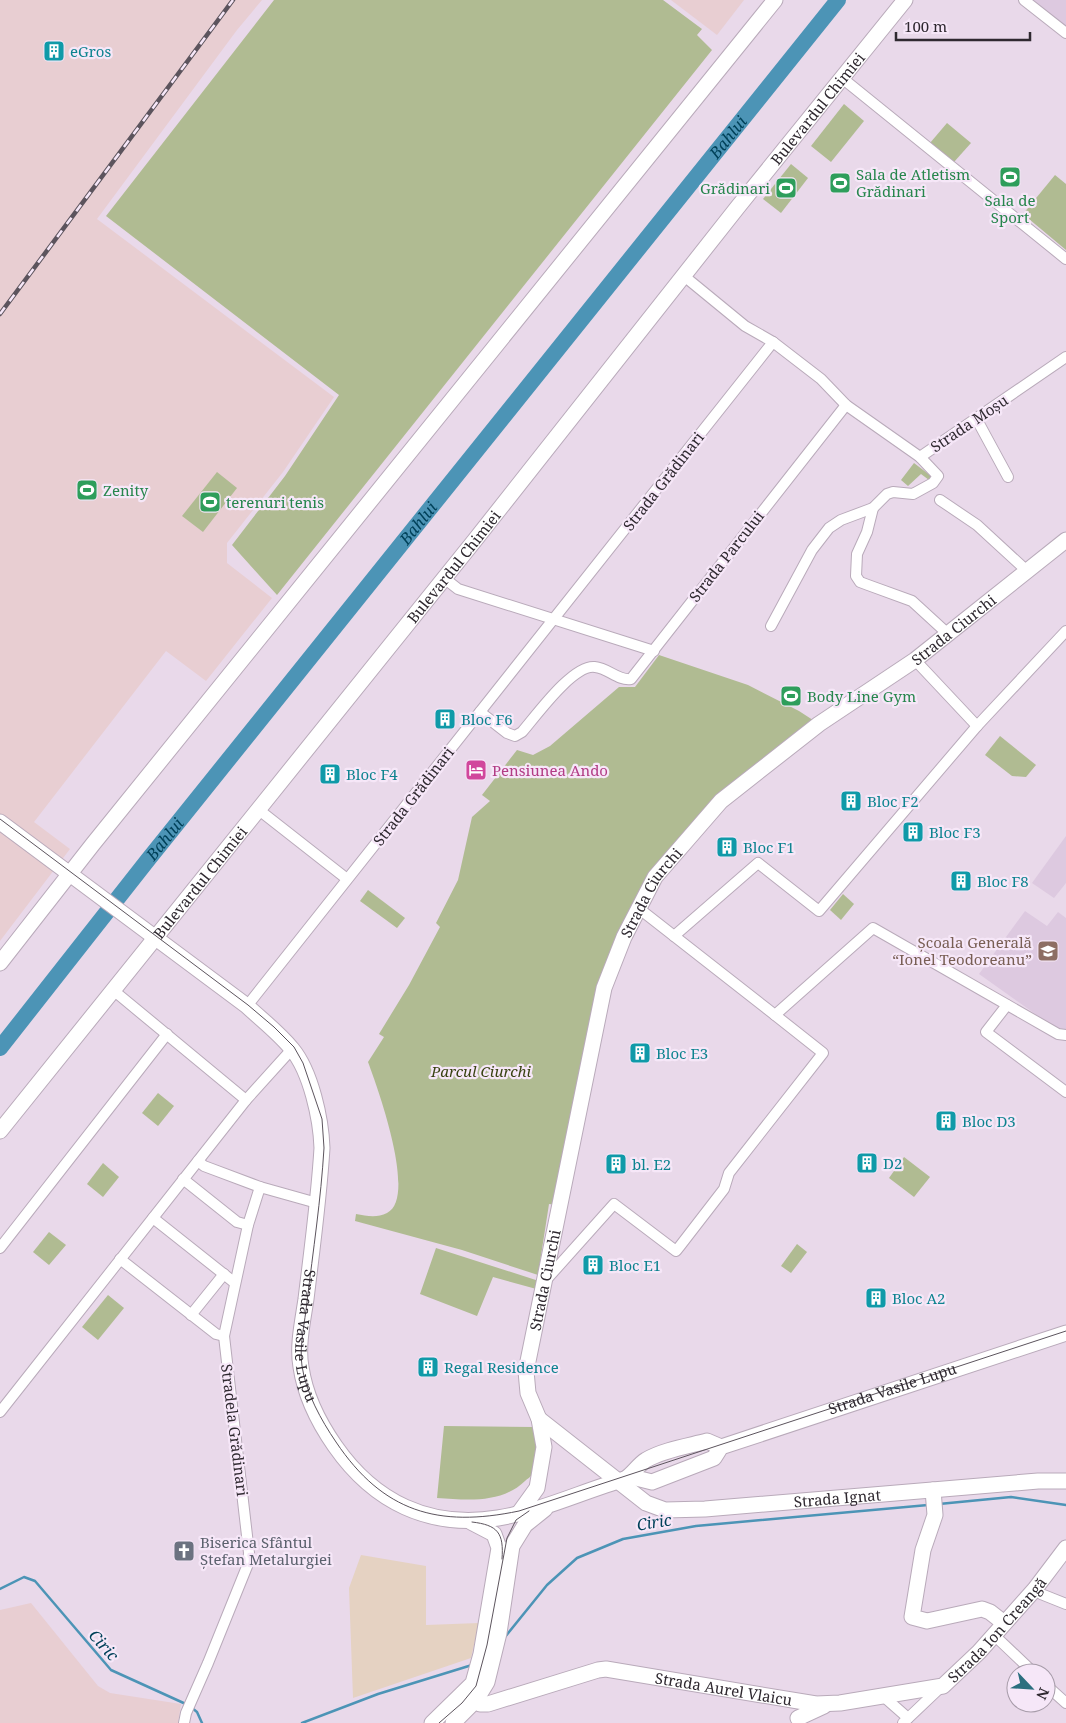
<svg xmlns="http://www.w3.org/2000/svg" width="1066" height="1723" viewBox="0 0 1066 1723" font-family="'Noto Serif',serif">
<style>
.commercial{fill:#e5d2c2}
.industrial{fill:#e8ced2}
.built{fill:#ddc9e0}
.green{fill:#b0bb92}
.lines{fill:none;stroke-linecap:round;stroke-linejoin:round}
.stream{stroke:#4c94b6;stroke-width:2.5}
.river{stroke:#4c94b6;stroke-width:16}
.street-casing{stroke:#b9aaba;stroke-width:12}
.secondary-casing{stroke:#b9aaba;stroke-width:17}
.street{stroke:#fff;stroke-width:10}
.secondary{stroke:#fff;stroke-width:15}
.tram{stroke:#5c545d;stroke-width:1}
.rail-casing{stroke:#5c545d;stroke-width:4.5}
.rail{stroke:#f6e7f8;stroke-width:2.5;stroke-dasharray:8;stroke-linecap:butt}
.labels{text-anchor:middle;dominant-baseline:central;stroke-width:4.5;stroke-linejoin:round;paint-order:stroke}
.culture-label{font-size:15px;fill:#0d838f;stroke:#f6e7f8;text-anchor:start}
.street-label{font-size:15px;fill:#2f2930;stroke:#f6e7f8}
.leisure-label{font-size:15px;fill:#27864d;stroke:#f6e7f8;text-anchor:start}
.hotel-label{font-size:15px;fill:#b23c85;stroke:#f6e7f8;text-anchor:start}
.education-label{font-size:15px;fill:#785e54;stroke:#f6e7f8;text-anchor:end}
.park-label{font-size:15px;font-style:italic;fill:#394312;stroke:#f6e7f8}
.worship-label{font-size:15px;fill:#5b616d;stroke:#f6e7f8;text-anchor:start}
.water-label{font-size:16px;font-style:italic;fill:#004159;stroke:#f6e7f8}
</style>
<rect width="100%" height="100%" fill="#e9d9ea"/>
<path class="commercial" d="M361 1555 426 1566V1625L479 1623 471 1658 353 1698 349 1588Z"/>
<g class="industrial">
<path d="M0 0H262L237 30 97 219 334 397 283 472 227 543V563L272 598 206 681 166 651 34 822 70 849 0 941Z"/>
<path d="M671 0H744L717 35Z"/>
<path d="M31 1603 98 1686 110 1693 181 1704 178 1723H0V1610Z"/>
</g>
<g class="built">
<path d="M1024 0H1066V33Z"/>
<path d="M1066 836V883L1054 898 1032 883Z"/>
<path d="M1025 911 1047 926 1058 912 1066 918V1031H1059L979 974Z"/>
</g>
<g class="green">
<path d="M274 0H663L702 29 697 35 712 50 277 595 232 545 285 476 339 395 106 216Z"/>
<path d="M844 104 864 121 831 162 811 146Z"/>
<path d="M947 123 971 143 954 162 930 143Z"/>
<path d="M791 164 808 178 781 213 763 199Z"/>
<path d="M1055 175 1066 184V250L1023 214Z"/>
<path d="M914 463 931 476 929 480 921 474 908 486 901 480Z"/>
<path d="M217 472 237 488 203 532 182 516Z"/>
<path d="M659 655 748 685 799 711 819 724 685 841 624 937 559 1205 549 1204 538 1275 462 1250 355 1221 356 1214C367 1216 377 1218 387 1213 418 1198 377 1086 368 1062L384 1037 379 1034 409 985 440 927 436 923 458 880 472 817 490 801 482 795 517 750 533 755 550 746 619 687H635Z"/>
<path d="M1000 736 1036 765 1026 777 1012 776 985 755Z"/>
<path d="M368 890 405 918 397 928 360 901Z"/>
<path d="M843 894 854 904 841 920 830 910Z"/>
<path d="M158 1093 174 1106 158 1126 142 1113Z"/>
<path d="M904 1157 930 1177 914 1197 889 1178Z"/>
<path d="M103 1163 119 1177 103 1197 87 1184Z"/>
<path d="M49 1232 66 1245 49 1265 33 1252Z"/>
<path d="M797 1244 807 1252 791 1273 781 1266Z"/>
<path d="M436 1248 542 1282 540 1290 493 1277 477 1316 420 1294Z"/>
<path d="M108 1295 124 1308 98 1340 82 1327Z"/>
<path d="M444 1426 534 1427C535 1440 540 1460 533 1473 532 1476 527 1479 525 1481 501 1504 468 1500 437 1498Z"/>
</g>
<g class="lines">
<g class="stream">
<path d="M939 1504 1011 1497 1066 1505"/>
<path d="M0 1589 24 1577 35 1581 111 1670 188 1705"/>
<path d="M505 1637 547 1585 577 1558 623 1539 696 1526 928 1505"/>
<path d="M192 1708 197 1712 202 1723"/>
<path d="M302 1723 378 1694 472 1665"/>
</g>
<path class="river" id="s1" d="M0 1048 147 861 838 0"/>
<g class="street-casing">
<g id="street">
<path d="M1024 0 1066 33"/>
<path d="M842 78 1066 259"/>
<path d="M684 276 745 326 773 342 821 379 846 405 920 457 938 476 933 483 913 494 893 492 887 494 873 508 841 520 829 528 812 550 771 626"/>
<path d="M976 418 1008 477"/>
<path d="M920 457 1066 357"/>
<path d="M940 500 977 525 1027 571"/>
<path d="M873 508 867 532 857 554 856 576 860 582 868 585 912 601 948 634"/>
<path d="M444 578 458 589 654 651"/>
<path d="M915 660 977 726"/>
<path d="M480 712 507 733 515 736 522 732C536 716 573 664 595 667 608 668 618 681 631 679L846 405"/>
<path d="M259 810 347 879"/>
<path d="M637 907 775 1015 873 928 1058 1034 1066 1035"/>
<path d="M674 936 758 863 819 911 977 726 1066 631"/>
<path d="M113 990 246 1100"/>
<path d="M1007 1005 986 1032 1066 1092"/>
<path d="M247 1006 773 342"/>
<path d="M198 1161 204 1166 260 1187"/>
<path d="M183 1179 237 1222 248 1225"/>
<path d="M153 1218 235 1283"/>
<path d="M0 1248 167 1034"/>
<path d="M120 1259 216 1334 224 1336"/>
<path d="M546 1280 614 1204 676 1251 680 1246 724 1189 729 1173 823 1053 775 1015"/>
<path d="M191 1315 224 1274"/>
<path d="M0 1412 246 1100 292 1049"/>
<path d="M1035 1589 1041 1594 1066 1604"/>
<path d="M994 1635 1034 1673"/>
<path d="M1046 1685 1066 1703"/>
<path d="M883 1696 908 1718"/>
<path d="M184 1723 186 1713 208 1663 248 1564 249 1553 224 1336 248 1225 260 1187 317 1203"/>
<path d="M903 1723 942 1686"/>
</g>
</g>
<g class="secondary-casing">
<g id="secondary">
<path d="M0 822 247 1006C262 1020 279 1033 292 1049 311 1072 321 1119 322 1148 319 1198 312 1249 306 1299 303 1320 297 1346 301 1367 305 1395 319 1423 335 1446 374 1502 429 1529 498 1518 542 1511 583 1491 625 1479L636 1478 652 1482 714 1458 721 1447 1066 1333"/>
<path d="M0 963 93 844 775 0"/>
<path id="s2" d="M0 1131 475 540 737 208 905 0"/>
<path id="s3" d="M539 1419 646 1503 665 1510 705 1509 1038 1481H1066"/>
<path d="M625 1479C633 1474 638 1465 646 1460 663 1450 688 1446 707 1441L721 1447"/>
<path d="M933 1490 935 1515 923 1550 912 1617 927 1621 982 1609 990 1612 1004 1623"/>
<path id="s4" d="M519 1513 537 1488 544 1447 539 1419 528 1393 526 1371 604 988 624 937 655 877 721 801 819 724 915 660 1066 540"/>
<path id="s5" d="M466 1692 480 1704H488L598 1670 606 1669 816 1704 840 1703 943 1686 979 1652 1035 1589 1066 1548"/>
<path d="M798 1718 824 1706"/>
<path d="M432 1723 473 1683 481 1654 499 1548 494 1534 471 1522"/>
<path d="M453 1723 476 1700 487 1682 499 1633 512 1546 525 1525 545 1509"/>
</g>
</g>
<use href="#street" class="street"/>
<use href="#secondary" class="secondary"/>
<g class="tram">
<path id="s6" d="M0 819 248 1005 274 1027 294 1047 303 1063 322 1119 324 1148C321 1199 313 1251 307 1302 305 1322 299 1346 302 1366 306 1393 321 1420 336 1442 383 1512 438 1528 519 1511L1066 1331"/>
<path d="M472 1522C498 1525 504 1533 502 1559"/>
<path d="M439 1723 462 1703 476 1686 487 1645 507 1538 516 1520 529 1511"/>
</g>
<g class="rail-casing">
<path id="rail" d="M0 314 233 0"/>
</g>
<use href="#rail" class="rail"/>
</g>
<defs>
<g id="building-square" transform="scale(1.125)"><rect x="-9" y="-9" width="18" height="18" rx="4" fill="#0f9aa8" stroke="#f6e7f8"/><path d="M-4-6H4V6H1V3H-1V6H-4ZM-2.5-4.3h1.7v1.8h-1.7ZM.8-4.3h1.7v1.8H.8ZM-2.5-1h1.7V.8h-1.7ZM.8-1h1.7V.8H.8Z" fill="#fff"/></g>
<g id="stadium-square" transform="scale(1.125)"><rect x="-9" y="-9" width="18" height="18" rx="4" fill="#2e9e5b" stroke="#f6e7f8"/><path d="M0-5a6.5 5 0 1 0 0 10a6.5 5 0 1 0 0-10ZM-3.5-1.8h7v3.6h-7Z" fill="#fff"/></g>
<g id="hotel-square" transform="scale(1.125)"><rect x="-9" y="-9" width="18" height="18" rx="4" fill="#d1479c" stroke="#f6e7f8"/><path d="M-6-4.5h1.5V1H6V5H4.5V3h-9V5H-6ZM-4 0a1.8 1.8 0 1 1 3.6 0ZM.5 0V-2.5h3Q6-2.5 6 0Z" fill="#fff"/></g>
<g id="school-square" transform="scale(1.125)"><rect x="-9" y="-9" width="18" height="18" rx="4" fill="#8d6e63" stroke="#f6e7f8"/><path d="M0-5L7-2L0 1L-7-2ZM-4 1L0 2.5L4 1V4Q0 6-4 4Z" fill="#fff"/></g>
<g id="church-square" transform="scale(1.125)"><rect x="-9" y="-9" width="18" height="18" rx="4" fill="#6b7280" stroke="#f6e7f8"/><path d="M-1.2-6h2.4v3.5h3.3v2.4h-3.3V6h-2.4V-.1h-3.3v-2.4h3.3Z" fill="#fff"/></g>
</defs>
<g fill-rule="evenodd">
<use href="#building-square" x="54" y="51"/>
<use href="#stadium-square" x="1010" y="177"/>
<use href="#stadium-square" x="840" y="183"/>
<use href="#stadium-square" x="786" y="188"/>
<use href="#stadium-square" x="87" y="490"/>
<use href="#stadium-square" x="210" y="502"/>
<use href="#stadium-square" x="791" y="696"/>
<use href="#building-square" x="445" y="719"/>
<use href="#hotel-square" x="476" y="770"/>
<use href="#building-square" x="330" y="774"/>
<use href="#building-square" x="851" y="801"/>
<use href="#building-square" x="913" y="832"/>
<use href="#building-square" x="727" y="847"/>
<use href="#building-square" x="961" y="881"/>
<use href="#school-square" x="1048" y="951"/>
<use href="#building-square" x="640" y="1053"/>
<use href="#building-square" x="946" y="1121"/>
<use href="#building-square" x="867" y="1163"/>
<use href="#building-square" x="616" y="1164"/>
<use href="#building-square" x="593" y="1265"/>
<use href="#building-square" x="876" y="1298"/>
<use href="#building-square" x="428" y="1367"/>
<use href="#church-square" x="184" y="1551"/>
</g>
<g class="labels">
<g class="culture-label">
<text x="70" y="51">eGros</text>
<text x="461" y="719">Bloc F6</text>
<text x="346" y="774">Bloc F4</text>
<text x="867" y="801">Bloc F2</text>
<text x="929" y="832">Bloc F3</text>
<text x="743" y="847">Bloc F1</text>
<text x="977" y="881">Bloc F8</text>
<text x="656" y="1053">Bloc E3</text>
<text x="962" y="1121">Bloc D3</text>
<text x="883" y="1163">D2</text>
<text x="632" y="1164">bl. E2</text>
<text x="609" y="1265">Bloc E1</text>
<text x="892" y="1298">Bloc A2</text>
<text x="444" y="1367">Regal Residence</text>
</g>
<g class="street-label">
<text stroke="none"><textPath href="#s2" startOffset="1309">Bulevardul Chimiei</textPath></text>
<text transform="translate(969 423) rotate(-34)">Strada Moșu</text>
<text transform="translate(663 481) rotate(-52)">Strada Grădinari</text>
<text transform="translate(726 556) rotate(-52)">Strada Parcului</text>
<text stroke="none"><textPath href="#s2" startOffset="724">Bulevardul Chimiei</textPath></text>
<text stroke="none"><textPath href="#s4" startOffset="1054">Strada Ciurchi</textPath></text>
<text transform="translate(413 796) rotate(-52)">Strada Grădinari</text>
<text stroke="none"><textPath href="#s2" startOffset="319">Bulevardul Chimiei</textPath></text>
<text stroke="none"><textPath href="#s4" startOffset="649">Strada Ciurchi</textPath></text>
<text stroke="none"><textPath href="#s4" startOffset="244">Strada Ciurchi</textPath></text>
<text stroke="none"><textPath href="#s6" startOffset="668">Strada Vasile Lupu</textPath></text>
<text stroke="none"><textPath href="#s6" startOffset="1386">Strada Vasile Lupu</textPath></text>
<text transform="translate(235 1430) rotate(83)">Stradela Grădinari</text>
<text stroke="none"><textPath href="#s3" startOffset="329">Strada Ignat</textPath></text>
<text stroke="none"><textPath href="#s5" startOffset="569">Strada Ion Creangă</textPath></text>
<text stroke="none"><textPath href="#s5" startOffset="269">Strada Aurel Vlaicu</textPath></text>
</g>
<g class="leisure-label">
<text x="856" y="174">Sala de Atletism<tspan x="856" dy="17">Grădinari</tspan></text>
<text x="770" y="188" text-anchor="end">Grădinari</text>
<text x="1010" y="200" text-anchor="middle">Sala de<tspan x="1010" dy="17">Sport</tspan></text>
<text x="103" y="490">Zenity</text>
<text x="226" y="502">terenuri tenis</text>
<text x="807" y="696">Body Line Gym</text>
</g>
<g class="hotel-label">
<text x="492" y="770">Pensiunea Ando</text>
</g>
<g class="education-label">
<text x="1032" y="942">Școala Generală<tspan x="1032" dy="17">“Ionel Teodoreanu”</tspan></text>
</g>
<g class="park-label">
<text x="481" y="1071">Parcul Ciurchi</text>
</g>
<g class="worship-label">
<text x="200" y="1542">Biserica Sfântul<tspan x="200" dy="17">Ștefan Metalurgiei</tspan></text>
</g>
<g class="water-label">
<text stroke="none"><textPath href="#s1" startOffset="1166">Bahlui</textPath></text>
<text stroke="none"><textPath href="#s1" startOffset="671">Bahlui</textPath></text>
<text stroke="none"><textPath href="#s1" startOffset="266">Bahlui</textPath></text>
<text transform="translate(654 1522) rotate(-9)">Ciric</text>
<text transform="translate(104 1645) rotate(48)">Ciric</text>
</g>
</g>
<g transform="translate(1031 1688) rotate(115)"><circle r="24" fill="#f6e7f8" stroke="#a69ba8"/>
<path d="M0-4L9 19L0 12L-9 19Z" fill="#2b6f7f"/>
<text y="-8" font-size="14" font-weight="bold" text-anchor="middle" fill="#2f2930">N</text>
</g>
<path d="M896 32v8h134v-8" fill="none" stroke="#2f2930" stroke-width="2.5"/>
<text x="904" y="32" font-size="15" fill="#2f2930" stroke="#f6e7f8" stroke-width="4" paint-order="stroke">100 m</text>
</svg>
